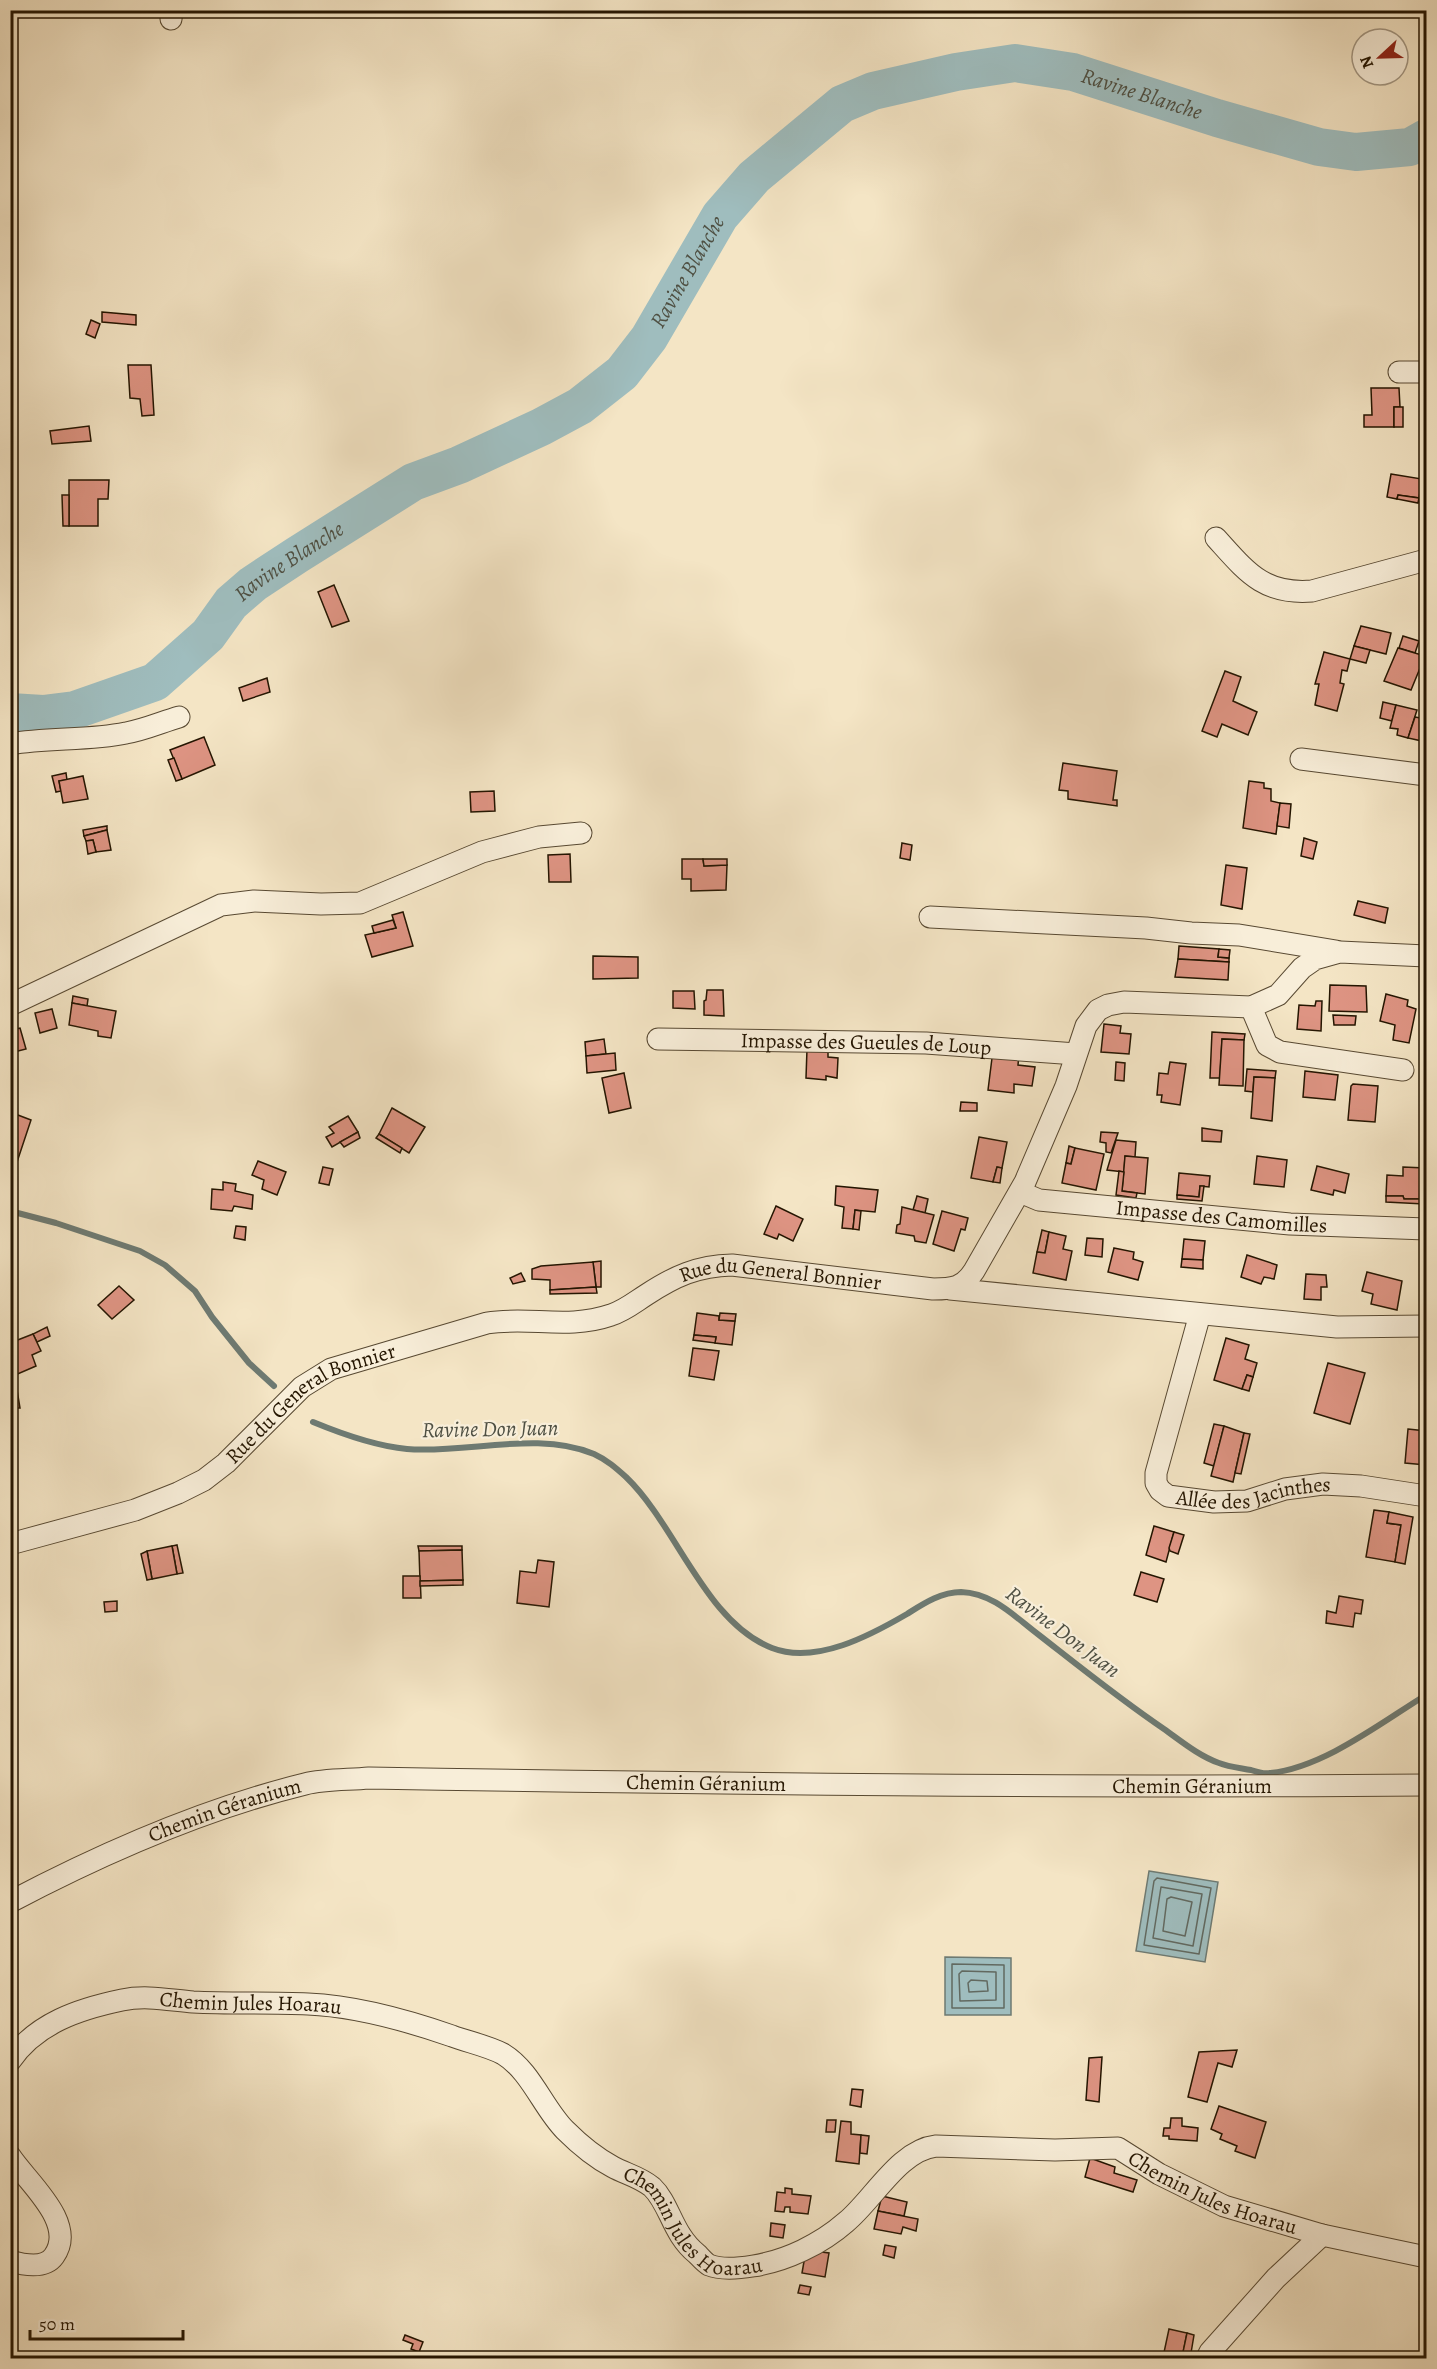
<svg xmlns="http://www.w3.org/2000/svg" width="1437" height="2369" viewBox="0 0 1437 2369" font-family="Alegreya,serif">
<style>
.water{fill:#9fbdbe;stroke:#6e7a72;stroke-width:1.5}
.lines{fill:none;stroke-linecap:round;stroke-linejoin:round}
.shore{stroke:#626960;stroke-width:1.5}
.stream{stroke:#6e7a72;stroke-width:6}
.river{stroke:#9fbdbe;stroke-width:38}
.building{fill:#de9483;stroke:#241501;stroke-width:1.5}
.minor-casing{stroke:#584932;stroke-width:23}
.minor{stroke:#f8eed9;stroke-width:21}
.labels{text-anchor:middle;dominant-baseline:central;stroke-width:4.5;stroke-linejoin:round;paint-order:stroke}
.street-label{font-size:21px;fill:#241501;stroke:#f8eed9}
.water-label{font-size:22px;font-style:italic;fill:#4f5043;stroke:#f8eed9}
</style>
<rect width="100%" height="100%" fill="#f4e5c5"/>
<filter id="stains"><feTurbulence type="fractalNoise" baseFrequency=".00333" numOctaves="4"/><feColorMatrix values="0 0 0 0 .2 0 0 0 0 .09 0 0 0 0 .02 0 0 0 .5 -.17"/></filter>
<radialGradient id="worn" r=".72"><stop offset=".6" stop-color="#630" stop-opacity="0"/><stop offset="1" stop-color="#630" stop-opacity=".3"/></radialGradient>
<g class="water">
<path d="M1149 1871 1218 1882 1205 1962 1136 1951Z"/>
<path d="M945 1957 1011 1958V2015H945Z"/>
</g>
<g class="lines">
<g class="shore">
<path d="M1157 1878 1211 1888 1199 1954 1144 1945 1154 1881Z"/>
<path d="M1161 1887 1202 1894 1193 1946 1153 1938Z"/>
<path d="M1171 1897 1192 1902 1185 1936 1163 1931 1167 1899Z"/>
<path d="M952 1964 1004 1965V2008H952Z"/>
<path d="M962 1971 996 1972V2000L960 2001 959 1974Z"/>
<path d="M971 1980 987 1981 988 1991 969 1992 968 1983Z"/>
</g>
<g class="stream">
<path d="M10 1211 56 1223 140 1251 165 1265 195 1291 212 1317 249 1363 274 1386"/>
<path d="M313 1422C342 1434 375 1446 407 1449 467 1454 538 1430 594 1454 607 1460 616 1468 626 1477 677 1526 705 1622 772 1648 816 1665 871 1635 907 1614 923 1604 941 1592 961 1592 993 1593 1015 1617 1039 1635 1080 1667 1121 1700 1164 1729 1181 1741 1199 1756 1219 1763 1229 1767 1241 1768 1251 1770 1257 1772 1264 1774 1270 1773 1323 1768 1382 1722 1426 1695"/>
</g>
<path class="river" id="s1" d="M10 712 43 714 75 710 155 682 208 635 231 603 253 584 297 555 413 482 459 465 541 427 580 406 622 373 649 338 720 216 754 177 842 104 873 91 956 72 1015 63 1073 72 1217 118 1319 147 1356 152 1410 147 1426 138"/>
</g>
<g class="building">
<path d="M102 312 136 315V325L102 322Z"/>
<path d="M91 320 100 324 95 338 86 334Z"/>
<path d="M128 365H151L154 415 142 416 140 399 130 398Z"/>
<path d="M1371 388H1399L1400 407H1394V427H1364V415H1372Z"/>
<rect x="1394" y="407" width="9" height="20"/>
<path d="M89 426 91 441 52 444 50 431Z"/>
<path d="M1391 474 1422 479 1419 498 1398 495 1397 499 1387 497Z"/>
<path d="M69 480H109L108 499H98V526H69Z"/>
<path d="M62 495H69V526H63Z"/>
<path d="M1398 495 1419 498 1418 503 1397 499Z"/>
<path d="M334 585 349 621 332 627 318 592Z"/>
<path d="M1361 626 1391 633 1386 654 1354 646Z"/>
<path d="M1403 636 1419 641 1415 653 1399 648Z"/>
<path d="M1354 646 1370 650 1366 663 1350 659Z"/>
<path d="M1398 648 1425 656 1411 690 1384 681Z"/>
<path d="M1324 652 1350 659 1347 671 1342 670 1340 683 1344 684 1337 711 1315 705 1319 684H1315Z"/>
<path d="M1225 671 1241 677 1233 701 1257 712 1248 735 1222 724 1217 737 1202 731Z"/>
<path d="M267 678 270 692 243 701 239 688Z"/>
<path d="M1383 702 1396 705 1392 721 1380 718Z"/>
<path d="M1396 705 1417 710 1408 738 1397 735 1398 729 1390 728Z"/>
<path d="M1415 717 1426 719 1422 741 1408 738Z"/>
<path d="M204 737 215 765 182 779 170 750Z"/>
<path d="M174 758 182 779 176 781 168 760Z"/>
<path d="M1063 763 1117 771 1113 800H1117V806L1068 799V791L1059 790Z"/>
<path d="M66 773 67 780 59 781 61 791 56 792 52 776Z"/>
<path d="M83 776 88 799 63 803 59 781Z"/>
<path d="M1249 781 1264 783V788L1271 789V801L1280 803 1276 834 1243 828Z"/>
<path d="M494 791 495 811 471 812 470 792Z"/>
<path d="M1280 803 1291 804 1289 828 1277 826Z"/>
<path d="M107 826V830L84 836 83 830Z"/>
<path d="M107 830 111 850 96 852 93 840 86 841 84 836Z"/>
<path d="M1304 838 1317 842 1313 859 1301 856Z"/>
<path d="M93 840 96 852 88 854 86 841Z"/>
<path d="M902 843 912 845 910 860 900 858Z"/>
<path d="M570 854 571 882H549L548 855Z"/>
<path d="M682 859H703L704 866 727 865 726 890 691 891V879H682Z"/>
<path d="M703 859H727V865L704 866Z"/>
<path d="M1226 865 1247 868 1242 909 1221 905Z"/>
<path d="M1358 901 1388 908 1385 923 1354 915Z"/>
<path d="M403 912 413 946 372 957 365 935 396 928 392 915Z"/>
<path d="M393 920 396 928 374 933 372 926Z"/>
<path d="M1179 946 1219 949 1218 957 1229 958V962L1178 959Z"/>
<path d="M1219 949 1230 950 1229 958 1218 957Z"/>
<path d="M593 956 638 957V978L593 979Z"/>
<path d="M1178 959 1229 962 1228 980 1175 977Z"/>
<path d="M1330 985 1366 986 1367 1012 1329 1011Z"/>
<path d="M707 990H723L724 1016 704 1015V1001L706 1000Z"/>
<path d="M673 991H694L695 1009 673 1008Z"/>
<path d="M1386 994 1408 1000 1407 1006 1416 1009 1409 1043 1393 1040 1395 1025 1380 1021Z"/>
<path d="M73 996 88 999 87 1006 72 1003Z"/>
<path d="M1316 1001H1322L1321 1031 1297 1029 1299 1005 1315 1006Z"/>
<path d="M72 1003 116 1011 111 1038 98 1036V1031L69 1025Z"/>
<path d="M52 1009 57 1028 40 1033 35 1013Z"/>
<path d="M1333 1015 1356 1016 1355 1025H1334Z"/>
<path d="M1104 1024 1121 1026 1120 1033 1131 1034 1129 1054 1101 1052Z"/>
<path d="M20 1028 26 1049 10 1053V1030Z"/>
<path d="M1212 1032 1245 1034 1244 1040 1222 1039 1220 1078H1210Z"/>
<path d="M604 1039 606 1054 586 1056 585 1042Z"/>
<path d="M1222 1039 1244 1040 1243 1086 1219 1085Z"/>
<path d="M807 1049 828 1050V1057L838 1058 837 1078 826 1076V1080L806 1078Z"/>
<path d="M993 1050 1019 1054 1018 1065 1035 1067 1032 1086 1014 1084V1093L988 1090Z"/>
<path d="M615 1053 616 1070 587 1073 586 1056Z"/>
<path d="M1116 1062 1125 1063 1124 1081 1115 1080Z"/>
<path d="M1170 1062 1186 1064 1180 1105 1161 1102 1162 1095H1157L1159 1073 1168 1074Z"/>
<path d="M1247 1069 1276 1071 1275 1078 1254 1077 1253 1092 1245 1091Z"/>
<path d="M1305 1071 1338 1075 1335 1100 1303 1097Z"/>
<path d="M624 1073 631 1108 609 1113 602 1078Z"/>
<path d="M1254 1077 1275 1078 1272 1121 1251 1118Z"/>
<path d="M1353 1084 1378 1086 1375 1122 1348 1120 1351 1086Z"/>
<path d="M961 1102 977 1103V1111H960Z"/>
<path d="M392 1108 425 1127 409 1153 379 1134Z"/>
<path d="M10 1112 31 1120 16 1165 10 1163Z"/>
<path d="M348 1116 358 1132 332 1147 326 1137 334 1133 329 1127Z"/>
<path d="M1202 1128 1222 1131 1221 1142 1202 1141Z"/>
<path d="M358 1132 360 1138 344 1147 340 1142Z"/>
<path d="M1101 1132 1118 1133 1111 1153 1106 1152V1143L1100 1142Z"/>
<path d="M379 1134 402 1148 400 1153 376 1138Z"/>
<path d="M979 1137 1007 1142 1002 1168 997 1167 993 1182 971 1178Z"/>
<path d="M1116 1140 1136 1142 1135 1157 1125 1156 1124 1172 1107 1170Z"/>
<path d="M1069 1146 1075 1148 1071 1164 1066 1163Z"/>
<path d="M1075 1148 1104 1154 1096 1190 1062 1183 1066 1163 1071 1164Z"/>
<path d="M1125 1156 1148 1158 1145 1194 1122 1191Z"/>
<path d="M1257 1156 1287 1160 1284 1187 1254 1184Z"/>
<path d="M258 1161 286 1172 277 1195 262 1189 264 1180 252 1175Z"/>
<path d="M1317 1166 1349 1174 1345 1193 1334 1190 1333 1195 1311 1190Z"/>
<path d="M323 1167 333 1169 329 1185 319 1183Z"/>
<path d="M997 1167 1002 1168 1000 1183 993 1182Z"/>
<path d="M1403 1167 1425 1168V1199H1404L1403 1196H1386L1387 1175 1403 1176Z"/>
<path d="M1119 1171 1124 1172 1122 1191 1137 1193 1136 1198 1116 1195Z"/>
<path d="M1179 1173 1210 1176 1209 1187 1200 1186 1199 1197 1177 1195Z"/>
<path d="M223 1182 236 1184 235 1191 253 1195 252 1209 234 1206 232 1211 211 1209 212 1189 223 1190Z"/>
<path d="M836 1186 878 1190 875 1212 855 1210 853 1229 842 1228 844 1207 835 1205Z"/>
<path d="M1200 1186H1204L1202 1201 1177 1199V1195L1199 1197Z"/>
<path d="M917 1196 928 1199 925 1213 913 1210Z"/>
<path d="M1386 1196H1403L1404 1199H1425L1424 1204 1386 1202Z"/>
<path d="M776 1206 803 1219 793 1241 779 1234 777 1239 764 1234Z"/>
<path d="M902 1207 934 1215 926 1243 915 1241 914 1236 896 1233 897 1225 900 1224Z"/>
<path d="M855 1210 861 1211 859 1230 853 1229Z"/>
<path d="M942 1211 968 1218 965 1230 961 1229 954 1251 933 1244Z"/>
<path d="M236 1226 246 1227 245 1240 234 1238Z"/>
<path d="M1042 1230 1049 1232 1045 1253 1037 1252Z"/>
<path d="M1049 1232 1066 1236 1063 1249 1072 1251 1066 1280 1033 1273 1037 1252 1045 1253Z"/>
<path d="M1087 1238 1103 1239 1102 1257 1085 1255Z"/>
<path d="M1184 1239 1205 1241 1203 1260 1182 1259Z"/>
<path d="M1114 1248 1134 1252 1133 1259 1143 1262 1138 1280 1108 1272Z"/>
<path d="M1247 1255 1277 1265 1274 1279 1264 1277 1261 1284 1241 1277Z"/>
<path d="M1182 1259 1203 1260V1269L1181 1267Z"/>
<path d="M601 1261V1287H596L593 1262Z"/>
<path d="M593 1262 596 1287 550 1290V1280L532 1279V1269L541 1266Z"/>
<path d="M1367 1272 1402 1281 1397 1310 1371 1304 1373 1294 1362 1291Z"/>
<path d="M521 1273 525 1281 513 1284 510 1278Z"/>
<path d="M1306 1274 1326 1275 1327 1287H1321V1300L1304 1299Z"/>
<path d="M119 1286 134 1300 112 1319 98 1305Z"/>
<path d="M596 1287 597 1293 550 1294V1290Z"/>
<path d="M697 1313 719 1316V1320L735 1321 732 1345 715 1343 716 1337 694 1335Z"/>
<path d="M720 1313 736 1314 735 1321 719 1320Z"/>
<path d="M47 1327 50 1336 37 1342 33 1334Z"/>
<path d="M33 1334 41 1351 32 1355 36 1366 13 1376 10 1363 14 1361 10 1343Z"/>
<path d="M694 1335 716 1337 715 1343 693 1340Z"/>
<path d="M1226 1338 1249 1345 1245 1359 1257 1363 1253 1377 1247 1375 1242 1389 1214 1380Z"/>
<path d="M693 1348 719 1351 714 1380 689 1376Z"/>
<path d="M1328 1363 1365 1373 1350 1424 1314 1413Z"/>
<path d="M1247 1375 1253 1377 1249 1391 1242 1389Z"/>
<path d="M10 1389 17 1390 20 1408H15L16 1434H10Z"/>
<path d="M1214 1424 1224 1426 1214 1466 1204 1463Z"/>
<path d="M1224 1426 1244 1433 1233 1482 1211 1476Z"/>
<path d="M1408 1429 1426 1431V1465L1405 1463Z"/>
<path d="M1244 1433 1250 1434 1241 1474 1235 1473Z"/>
<path d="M1374 1510 1389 1512 1387 1523 1401 1525 1395 1562 1366 1557Z"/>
<path d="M1389 1512 1413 1517 1405 1564 1395 1562 1401 1525 1387 1523Z"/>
<path d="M1154 1526 1174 1532 1166 1562 1146 1555Z"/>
<path d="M1174 1532 1184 1535 1178 1554 1170 1551 1169 1548Z"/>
<path d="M177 1545 183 1573 177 1574 172 1546Z"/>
<path d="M172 1546 177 1574 152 1579 147 1551Z"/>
<path d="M418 1546H462V1550L419 1551Z"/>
<path d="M462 1550 463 1580 420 1581 419 1551Z"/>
<path d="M147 1551 152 1579 147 1580 141 1554Z"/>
<path d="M538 1560 554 1562 549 1607 517 1603 520 1571 536 1573Z"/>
<path d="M1141 1572 1164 1579 1157 1602 1134 1595Z"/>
<path d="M403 1576H420L421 1598H403Z"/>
<path d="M463 1580V1585L420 1586V1581Z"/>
<path d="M1339 1596 1363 1600 1361 1614 1355 1613 1353 1627 1326 1623 1327 1611 1336 1613Z"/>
<path d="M117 1601V1611L105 1612 104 1602Z"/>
<path d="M1237 2050 1232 2067 1218 2063 1207 2102 1188 2097 1199 2052Z"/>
<path d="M1102 2057 1099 2102 1086 2100 1089 2058Z"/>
<path d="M852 2089 863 2090 861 2107 850 2105Z"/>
<path d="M1219 2106 1266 2122 1255 2158 1235 2151 1237 2146 1220 2139 1222 2134 1211 2129Z"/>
<path d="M1171 2118H1182V2126L1198 2128 1197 2141 1169 2139V2136H1163L1164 2128H1170Z"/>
<path d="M827 2120H836L835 2132H826Z"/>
<path d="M841 2121 851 2122V2134L861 2135 859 2164 836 2161Z"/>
<path d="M861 2135 869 2136 867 2154 860 2153Z"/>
<path d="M1090 2158 1115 2167 1114 2173 1137 2180 1133 2192 1085 2177Z"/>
<path d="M785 2188 792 2189V2194L811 2196 808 2214 790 2212V2207H785L784 2212 775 2211 777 2192 785 2193Z"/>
<path d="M882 2196 907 2202 904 2216 878 2211Z"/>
<path d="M878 2211 918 2219 916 2231 903 2227 901 2234 874 2229Z"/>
<path d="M771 2223 785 2225 783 2238 770 2236Z"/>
<path d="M885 2245 896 2247 894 2258 883 2255Z"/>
<path d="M806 2250 829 2253 825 2277 802 2273Z"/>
<path d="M800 2285 811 2287 809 2295 798 2293Z"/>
<path d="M1169 2329 1187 2333 1182 2358 1163 2357Z"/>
<path d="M1187 2333 1194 2335 1191 2353 1183 2352Z"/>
<path d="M405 2335 423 2342 419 2352 411 2349 413 2344 403 2340Z"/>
</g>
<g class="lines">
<g class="minor-casing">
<g id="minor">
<path d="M171 19 172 10"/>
<path d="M1399 372H1426"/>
<path d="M1216 538C1246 571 1263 595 1312 591L1426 560"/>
<path d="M10 744C48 737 88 741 126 733 144 730 162 722 179 717"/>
<path d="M1301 759 1426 775"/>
<path d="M930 917 1146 928 1191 933 1239 935 1336 951"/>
<path d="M10 1005 221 905 254 901 321 904 360 903 482 852 539 837 581 833"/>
<path d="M1251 1007 1267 1045 1280 1052 1403 1070"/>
<path id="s2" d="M658 1039 926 1043 1076 1054"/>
<path id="s3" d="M1020 1192 1039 1200 1290 1224 1426 1229"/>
<path d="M950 1289 1337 1327 1426 1326"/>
<path id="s4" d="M1200 1314 1156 1473V1483L1160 1490 1168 1496 1214 1502 1247 1501 1285 1489 1323 1484 1361 1486 1426 1496"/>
<path id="s5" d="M10 1544 135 1510 178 1493 204 1480 226 1463 302 1387 331 1369 487 1323C530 1316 567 1330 611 1315 624 1311 635 1302 646 1295 675 1276 697 1266 732 1265L933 1289C953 1289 963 1288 974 1271L1025 1182 1066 1086 1086 1026 1098 1010 1108 1005 1124 1002 1251 1007 1278 995 1302 968 1315 959 1340 952 1426 956"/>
<path id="s6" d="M10 1902C103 1853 203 1809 305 1784 325 1779 348 1780 369 1778 722 1784 1074 1788 1426 1785"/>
<path id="s7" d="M10 2061C36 2023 79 2009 122 2000 146 1995 169 2000 193 2002 231 2004 269 2002 308 2004 356 2006 406 2020 452 2036 468 2042 488 2046 503 2054 531 2071 543 2108 565 2130 579 2144 596 2158 613 2167 626 2174 640 2177 652 2187 670 2204 672 2234 697 2254 700 2257 705 2263 709 2265 721 2270 741 2268 753 2266 786 2261 821 2244 846 2222 873 2200 899 2150 936 2146L1055 2150 1118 2148 1159 2174 1224 2206 1322 2235 1426 2257"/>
<path d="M10 2156C26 2181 78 2223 54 2256 45 2269 24 2265 10 2261"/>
<path d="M1207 2358 1210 2352 1276 2278 1322 2235"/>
</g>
</g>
<use href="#minor" class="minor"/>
</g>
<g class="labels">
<g class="street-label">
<text stroke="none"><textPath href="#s2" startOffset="208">Impasse des Gueules de Loup</textPath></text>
<text stroke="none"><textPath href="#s3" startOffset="204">Impasse des Camomilles</textPath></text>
<text stroke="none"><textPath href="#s5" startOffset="843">Rue du General Bonnier</textPath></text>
<text stroke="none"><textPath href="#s5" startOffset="339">Rue du General Bonnier</textPath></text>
<text stroke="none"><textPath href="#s4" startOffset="280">Allée des Jacinthes</textPath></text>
<text stroke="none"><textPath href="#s6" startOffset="720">Chemin Géranium</textPath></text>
<text stroke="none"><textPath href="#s6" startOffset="1206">Chemin Géranium</textPath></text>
<text stroke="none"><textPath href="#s6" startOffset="234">Chemin Géranium</textPath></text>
<text stroke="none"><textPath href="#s7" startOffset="260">Chemin Jules Hoarau</textPath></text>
<text stroke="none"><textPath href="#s7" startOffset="1377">Chemin Jules Hoarau</textPath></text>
<text stroke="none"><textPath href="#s7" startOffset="783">Chemin Jules Hoarau</textPath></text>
</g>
<g class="water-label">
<text stroke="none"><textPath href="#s1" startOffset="1377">Ravine Blanche</textPath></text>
<text stroke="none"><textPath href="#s1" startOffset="837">Ravine Blanche</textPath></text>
<text stroke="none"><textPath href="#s1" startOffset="332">Ravine Blanche</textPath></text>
<text transform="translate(490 1429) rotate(-1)">Ravine Don Juan</text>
<text transform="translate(1063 1632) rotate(37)">Ravine Don Juan</text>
</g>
</g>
<rect width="1437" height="2369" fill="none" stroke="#f4e5c5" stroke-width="36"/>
<rect x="12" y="12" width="1413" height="2345" fill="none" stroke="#241501" stroke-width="3"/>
<rect x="18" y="18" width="1401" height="2333" fill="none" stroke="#241501" stroke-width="1.5"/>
<g transform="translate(1380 57) rotate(248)"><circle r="28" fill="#f8eed9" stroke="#a39783" stroke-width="1.5"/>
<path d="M0-4.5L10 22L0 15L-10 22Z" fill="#8f2418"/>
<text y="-9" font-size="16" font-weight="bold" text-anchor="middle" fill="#241501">N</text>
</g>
<path d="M30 2330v9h153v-9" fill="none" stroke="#241501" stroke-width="3"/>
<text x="39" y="2330" font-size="18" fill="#241501" stroke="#f8eed9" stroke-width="4.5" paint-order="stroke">50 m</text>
<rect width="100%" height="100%" filter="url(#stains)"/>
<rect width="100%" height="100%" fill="url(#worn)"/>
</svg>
